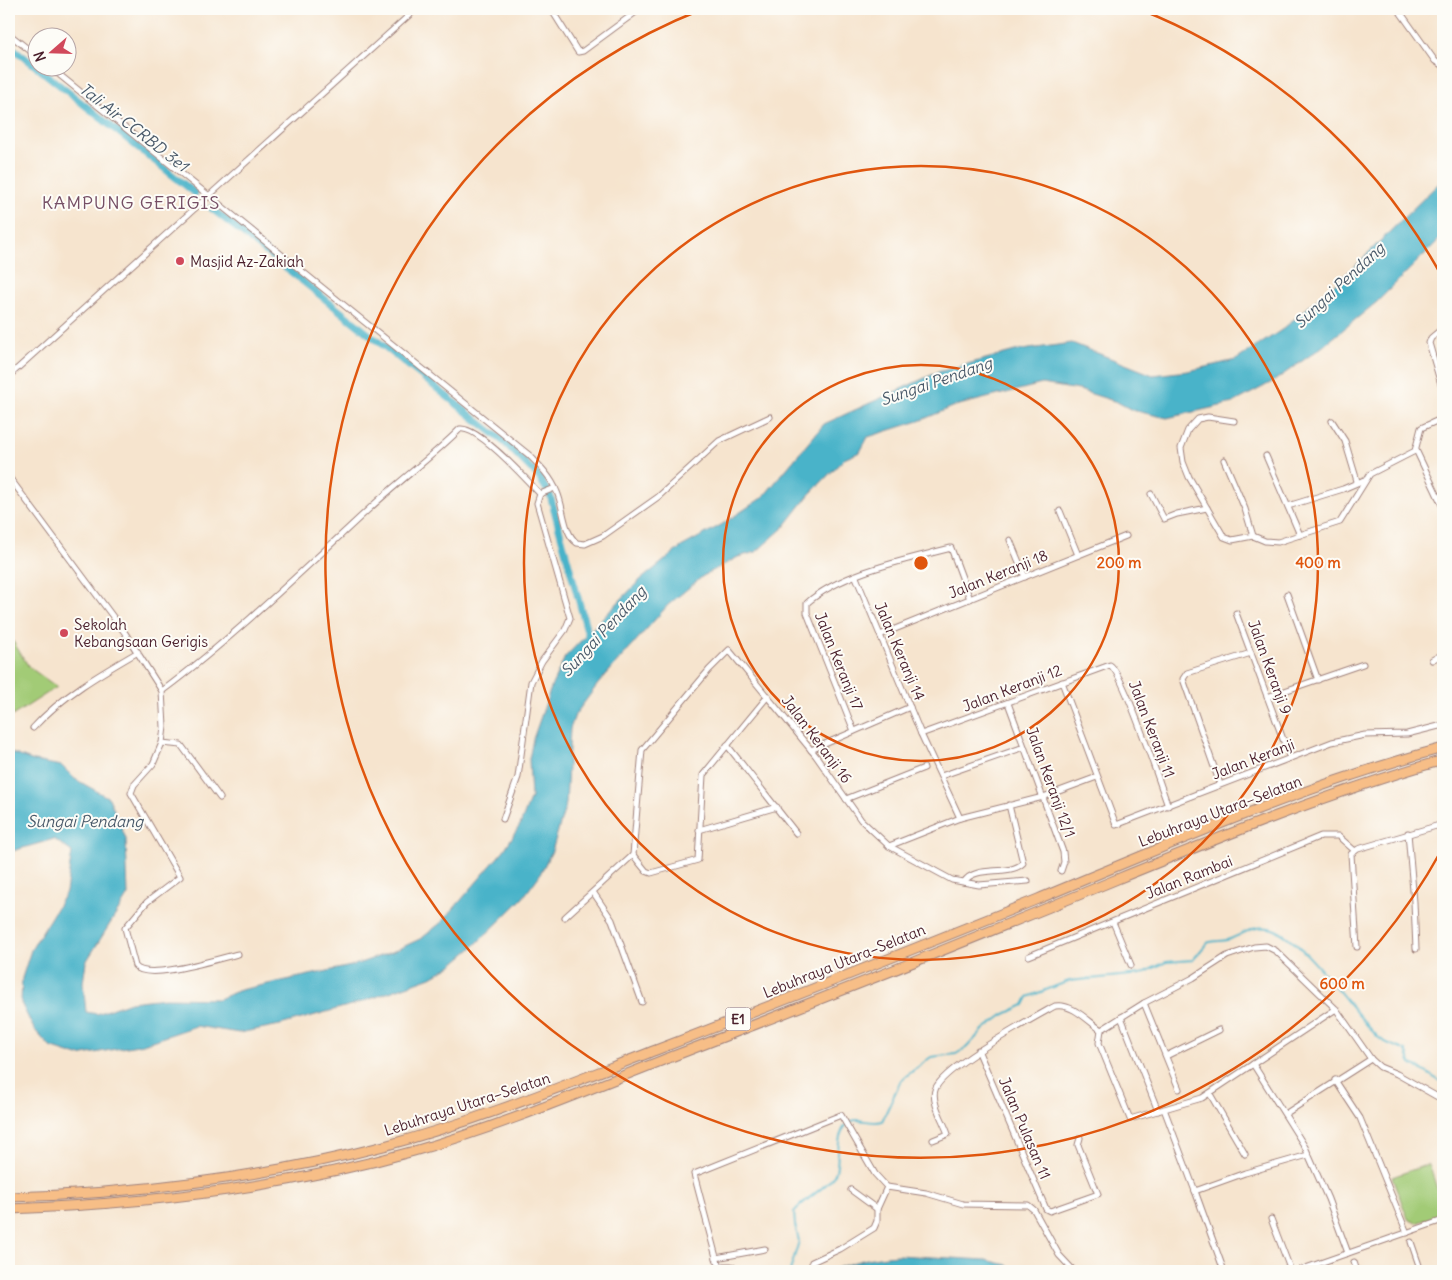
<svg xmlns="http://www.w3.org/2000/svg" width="1452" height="1280" viewBox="0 0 1452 1280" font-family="Delius,sans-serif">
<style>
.green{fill:#a2cb76;stroke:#767550}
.water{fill:#4ab3c9;stroke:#4a697a}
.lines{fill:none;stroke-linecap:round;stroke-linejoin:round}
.stream{stroke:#4ab3c9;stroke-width:2}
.canal{stroke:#4ab3c9;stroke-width:7}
.street-casing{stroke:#a0827c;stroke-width:7}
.highway-casing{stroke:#a0827c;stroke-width:11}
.street{stroke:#fff;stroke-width:5}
.highway{stroke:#f7be87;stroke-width:9}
.ring{fill:none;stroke:#e0560e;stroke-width:2.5}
.poi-dot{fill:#d1495b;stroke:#fdfcf7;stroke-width:2}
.labels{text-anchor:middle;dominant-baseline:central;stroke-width:4;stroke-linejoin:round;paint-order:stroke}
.shield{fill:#fdfcf7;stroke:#806168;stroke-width:1}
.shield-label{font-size:14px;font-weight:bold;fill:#4a1f2b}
.poi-label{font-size:15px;fill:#4a1f2b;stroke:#fdfcf7;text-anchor:start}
.street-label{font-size:15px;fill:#4a1f2b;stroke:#fdfcf7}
.water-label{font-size:16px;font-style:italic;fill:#4a5a6a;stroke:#fdfcf7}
.quarter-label{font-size:18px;letter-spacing:1px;fill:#764f65;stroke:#fdfcf7}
.centre{fill:#e0560e;stroke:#fdfcf7;stroke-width:2.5}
.ring-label{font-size:15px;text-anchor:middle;font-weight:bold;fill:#e0560e;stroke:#fdfcf7;stroke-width:4;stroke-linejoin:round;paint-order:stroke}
</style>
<rect width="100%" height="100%" fill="#fdfcf7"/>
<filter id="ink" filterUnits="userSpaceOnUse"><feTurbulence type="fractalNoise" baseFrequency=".02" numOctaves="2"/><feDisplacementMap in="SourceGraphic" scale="10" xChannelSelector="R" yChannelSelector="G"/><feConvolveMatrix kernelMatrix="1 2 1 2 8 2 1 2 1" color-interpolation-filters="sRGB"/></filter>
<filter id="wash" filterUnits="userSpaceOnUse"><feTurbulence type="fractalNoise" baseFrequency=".0096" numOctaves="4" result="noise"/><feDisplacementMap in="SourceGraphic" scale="20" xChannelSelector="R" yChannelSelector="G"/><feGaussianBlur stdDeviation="1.12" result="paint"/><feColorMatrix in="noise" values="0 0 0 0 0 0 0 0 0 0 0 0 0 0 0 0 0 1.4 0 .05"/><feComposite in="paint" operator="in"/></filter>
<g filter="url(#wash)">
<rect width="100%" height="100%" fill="#f6e4ce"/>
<g class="green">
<path d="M9 635 29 667 57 687 9 718Z"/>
<path d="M1429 1164 1443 1207V1214L1416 1223 1408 1219 1392 1177Z"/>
</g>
<g class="water">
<path d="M1443 179V236L1378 301 1322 347 1274 381 1233 403 1167 418 1132 410 1117 402 1079 390 1042 384 955 406 919 421 868 437 860 452 844 459 809 495 784 527 756 552 738 557 703 576 668 605 598 684 575 715 570 729 566 804 552 851 539 876 522 899 472 948 452 965 431 977 362 1002 280 1025 239 1033 196 1026 143 1044 78 1056 50 1047 34 1029 21 1003 22 978 31 950 66 892 72 852 54 839 9 852V752L34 761 62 766 75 779 109 798 126 839 128 895 86 962 83 983 86 1012 97 1014 130 1002 165 998 219 999 240 990 351 966 392 952 422 938 443 921 504 850 520 825 531 797 529 759 533 739 552 685 565 657 639 581 681 547 721 525 763 497 824 424 938 372 1015 351 1072 343 1153 375 1188 371 1236 360 1283 329 1354 267Z"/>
<path d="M897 1255 986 1260 1007 1265 1019 1271H830C853 1261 872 1257 897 1255Z"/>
</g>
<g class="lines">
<path class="stream" d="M790 1271 799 1241 795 1225 794 1212C805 1198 832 1185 836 1171 840 1157 834 1129 852 1121 858 1117 871 1125 882 1121L901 1080 931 1057 956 1054 966 1048 984 1029 1003 1015 1024 1005 1028 997 1069 981 1141 974 1166 962 1193 960 1207 943C1215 940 1222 942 1230 939 1244 934 1253 925 1269 928 1300 933 1353 1013 1379 1038 1386 1044 1398 1047 1406 1051L1411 1063 1443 1083"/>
<g class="canal">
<path d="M9 45 195 193"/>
<path d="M211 208 504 442 538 476 550 495 590 642"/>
</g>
</g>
</g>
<g filter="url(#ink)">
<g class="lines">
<g class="street-casing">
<g id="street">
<path d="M551 9 578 52 583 51 640 9"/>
<path d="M1398 9 1435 61 1443 66"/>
<path d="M9 34 38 57"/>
<path d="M51 68 529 455C540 466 551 477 557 492 564 507 563 533 577 543L585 544 603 536 658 497 719 441 770 417"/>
<path d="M1443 328 1431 338 1429 343 1443 391"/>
<path d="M9 376 416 9"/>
<path d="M1234 421 1208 417 1198 419 1188 430 1181 448 1183 462 1189 477 1224 537 1232 540 1253 536 1265 541 1278 542 1340 522 1370 474 1415 451 1421 428 1443 418"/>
<path d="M1332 421 1345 441 1357 481"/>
<path d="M1416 450 1443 507"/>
<path d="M1266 456 1300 535"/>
<path d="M1224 460 1245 509 1253 536"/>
<path d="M9 477 125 633 162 691 164 727 162 743 153 764 134 785 131 793 180 877 147 902 125 928 135 966C147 982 219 958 238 954"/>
<path d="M1151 494 1164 519 1177 514 1207 508"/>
<path d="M1288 506 1343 489 1364 480"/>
<path d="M1060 511 1078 555"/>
<path d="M1010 540 1025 577"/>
<path d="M856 577 921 734 960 818"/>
<path d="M1287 594 1318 680"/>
<path d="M1236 613 1290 758"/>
<path d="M880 635 1126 536"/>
<path d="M1432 660 1443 654"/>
<path d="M1062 682 1116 825 1332 742 1365 735 1407 734 1443 725"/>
<path d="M162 691C234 637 303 570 369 509 399 481 432 457 460 429 478 426 527 480 540 494"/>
<path d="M1267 697 1363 664"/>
<path d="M1008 703 1063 852 1064 862 1061 871"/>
<path d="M33 728C62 696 100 674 138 652"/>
<path d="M854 731 807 613V603C842 572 906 560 951 548L970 599"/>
<path d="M921 734 1110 665C1123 672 1160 784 1168 806"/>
<path d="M162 743 181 745 220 798"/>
<path d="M727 745 796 833"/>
<path d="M811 750 910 707"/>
<path d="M941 776 1024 747"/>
<path d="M1220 784 1183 679 1187 673 1251 653"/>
<path d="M846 799 924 768"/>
<path d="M503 819 518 777 531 682 542 661 565 630 570 618 537 503 540 494 555 488"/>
<path d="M699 830 777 807"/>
<path d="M1408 833 1414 902 1416 949"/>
<path d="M889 846 960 818 1043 797 1097 777"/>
<path d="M633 855 642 750 709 670 729 650 816 756 861 820 889 846 952 880 979 885 1028 881"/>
<path d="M633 855 646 871 651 873 698 860 703 775 768 696"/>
<path d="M964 882C976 864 1009 877 1023 863L1009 805"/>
<path d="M593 892 612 920 642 1002"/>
<path d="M565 917 633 855"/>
<path d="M1113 922 1131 965"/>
<path d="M1357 947 1351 854 1358 849 1443 824"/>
<path d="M1029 956 1321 836H1338L1355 851"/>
<path d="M1144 1003 1179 1089"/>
<path d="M1336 1009 1202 1098 1130 1119 1099 1043 1101 1030 1144 1003 1193 978 1227 956 1254 947 1266 946 1276 951 1336 1009 1371 1059 1380 1067 1397 1074 1443 1100"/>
<path d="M1121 1017 1158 1111"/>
<path d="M978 1050 1046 1209 1050 1211 1098 1194 1078 1145 1080 1138"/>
<path d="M1166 1056 1219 1030"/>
<path d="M1253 1064 1305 1147 1328 1199 1348 1253"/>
<path d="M1335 1080 1360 1118 1407 1233"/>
<path d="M1210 1094 1245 1154"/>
<path d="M1164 1109 1195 1191 1245 1173 1308 1155"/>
<path d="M1285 1114 1371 1059"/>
<path d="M933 1140 948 1134C944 1122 931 1102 935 1090 941 1068 1032 1019 1055 1006 1072 1003 1087 1020 1101 1030"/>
<path d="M851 1190 877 1209"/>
<path d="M1195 1191 1224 1271"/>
<path d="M1271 1219 1291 1271"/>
<path d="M1411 1242 1421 1271"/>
<path d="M716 1258 765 1249"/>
<path d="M812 1262 840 1249 874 1228 877 1221V1209L887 1187"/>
<path d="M1354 1262 1357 1271"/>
<path d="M739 1271 731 1266H721L717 1261 694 1174 841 1115 875 1174 887 1187 926 1193 963 1204 1028 1205 1034 1210 1059 1255 1074 1271"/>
<path d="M1297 1271 1443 1220"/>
</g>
</g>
<g class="highway-casing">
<g id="highway">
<path d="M9 1197C132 1194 265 1177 384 1146 478 1121 567 1084 656 1050 784 1001 911 950 1038 899 1171 844 1304 785 1443 748"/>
<path d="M9 1209C144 1204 284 1188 414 1151 502 1126 586 1090 671 1057 820 1000 968 941 1115 880 1223 836 1331 792 1443 760"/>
</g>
</g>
<use href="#street" class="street"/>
<use href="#highway" class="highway"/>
</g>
</g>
<g class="ring">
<circle cx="921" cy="563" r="198"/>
<circle cx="921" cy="563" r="397"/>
<path d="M1441 851A595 595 0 1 1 703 9M1139 9A595 595 0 0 1 1441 275"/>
</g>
<g class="poi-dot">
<circle cx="180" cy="261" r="5"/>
<circle cx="64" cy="633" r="5"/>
</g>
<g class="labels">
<rect class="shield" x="725.5" y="1007.5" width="25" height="23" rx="4"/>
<g class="shield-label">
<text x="738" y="1019">E1</text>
</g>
<g class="poi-label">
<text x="190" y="261">Masjid Az-Zakiah</text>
<text x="74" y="624">Sekolah<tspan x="74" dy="17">Kebangsaan Gerigis</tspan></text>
</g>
<g class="street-label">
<text transform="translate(998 574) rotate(-22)">Jalan Keranji 18</text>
<text transform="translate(900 651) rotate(67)">Jalan Keranji 14</text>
<text transform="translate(839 661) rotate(68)">Jalan Keranji 17</text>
<text transform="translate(1270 667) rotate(70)">Jalan Keranji 9</text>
<text transform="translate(1012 688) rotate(-21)">Jalan Keranji 12</text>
<text transform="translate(1152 729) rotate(69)">Jalan Keranji 11</text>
<text transform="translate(817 739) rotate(53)">Jalan Keranji 16</text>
<text transform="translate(1253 759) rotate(-21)">Jalan Keranji</text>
<text transform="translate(1051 782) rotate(70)">Jalan Keranji 12/1</text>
<text transform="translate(1220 811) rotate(-21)">Lebuhraya Utara–Selatan</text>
<text transform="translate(1189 877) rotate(-22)">Jalan Rambai</text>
<text transform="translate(844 961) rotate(-22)">Lebuhraya Utara–Selatan</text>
<text transform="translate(467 1104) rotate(-18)">Lebuhraya Utara–Selatan</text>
<text transform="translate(1025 1128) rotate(67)">Jalan Pulasan 11</text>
</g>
<g class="water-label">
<text transform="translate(134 127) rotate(38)">Tali Air CCRBD 3e1</text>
<text transform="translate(1339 285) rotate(-43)">Sungai Pendang</text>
<text transform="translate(936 381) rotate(-19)">Sungai Pendang</text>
<text transform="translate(603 631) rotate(-47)">Sungai Pendang</text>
<text x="85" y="821">Sungai Pendang</text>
</g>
<g class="quarter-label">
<text x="131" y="202">KAMPUNG GERIGIS</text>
</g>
</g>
<circle cx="921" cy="563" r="8" class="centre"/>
<g class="ring-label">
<text x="1119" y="568">200 m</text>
<text x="1318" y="568">400 m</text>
<text x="1342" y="989">600 m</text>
</g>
<rect width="1452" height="1280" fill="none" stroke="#fdfcf7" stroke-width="30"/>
<g transform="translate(52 52) rotate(250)"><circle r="24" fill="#fdfcf7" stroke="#b5a4a5"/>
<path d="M0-4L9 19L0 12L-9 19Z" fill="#d1495b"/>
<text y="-8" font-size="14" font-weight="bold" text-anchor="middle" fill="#4a1f2b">N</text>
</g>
</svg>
